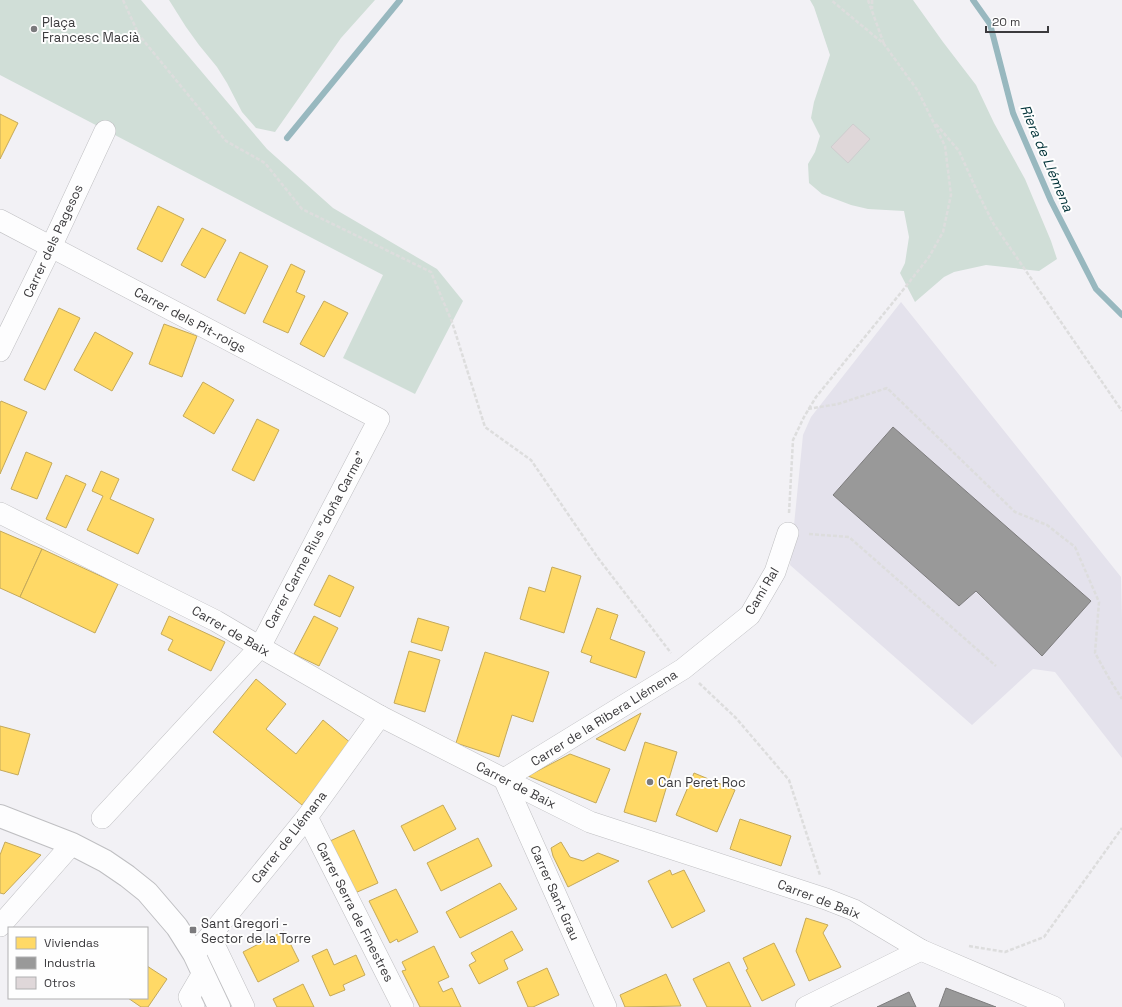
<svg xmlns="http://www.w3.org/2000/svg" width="1122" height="1007" viewBox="0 0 1122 1007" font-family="'Space Grotesk',sans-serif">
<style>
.built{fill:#e4e2ec}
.green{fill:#d0ded7}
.homes{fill:#ffd966;stroke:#c4a95a}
.industry{fill:#999;stroke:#7d7c7d}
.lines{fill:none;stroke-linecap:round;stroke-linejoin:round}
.stream{stroke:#98b8bf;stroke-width:6}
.building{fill:#dfd7d9;stroke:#cecdce}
.minor-casing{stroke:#bfbfc2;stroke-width:22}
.secondary-casing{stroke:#bfbfc2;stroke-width:24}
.path{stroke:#ddd;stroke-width:2.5;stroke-dasharray:4 2;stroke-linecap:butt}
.minor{stroke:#fdfdfe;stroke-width:21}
.secondary{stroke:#fdfdfe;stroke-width:22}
.poi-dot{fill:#7b7a7d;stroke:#fefefe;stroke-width:1.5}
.labels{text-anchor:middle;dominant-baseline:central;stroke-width:4;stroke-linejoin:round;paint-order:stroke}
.poi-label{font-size:13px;fill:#3b3a3d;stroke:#fefefe;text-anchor:start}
.street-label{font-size:13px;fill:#3b3a3d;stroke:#fefefe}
.water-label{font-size:14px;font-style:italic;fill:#03343a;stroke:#fefefe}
</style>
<rect width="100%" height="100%" fill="#f2f1f5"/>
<path class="built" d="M901 302 1121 577 1122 619V758L1055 672 1033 669 972 725 790 565 803 435 811 417Z"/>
<g class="green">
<path d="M0 0H141L267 149 333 208 437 269 463 301 415 394 343 358 383 275 0 75Z"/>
<path d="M169 0H375L341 38 275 132 256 128 242 112 227 83 217 67 199 45 186 27Z"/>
<path d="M810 0H913L943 42 976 85 994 123 1025 179 1051 241 1057 259 1039 271 986 265 954 272 944 277 915 302 900 273 905 263 909 237 904 211 868 209 851 205 822 194 809 183 808 164 815 152 820 136 811 118 814 102 830 55 814 7Z"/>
</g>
<g class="homes">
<path d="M0 114 18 123 0 159Z"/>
<path d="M158 206 184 219 162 262 137 249Z"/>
<path d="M202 228 226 240 205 278 181 265Z"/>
<path d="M240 252 268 266 245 314 217 300Z"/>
<path d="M291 264 305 271 296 292 305 296 288 333 263 322Z"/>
<path d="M324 301 348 313 324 357 300 344Z"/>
<path d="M59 308 80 318 45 390 24 380Z"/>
<path d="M164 324 197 336 182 377 149 364Z"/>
<path d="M95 332 133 353 112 391 74 370Z"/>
<path d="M203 382 234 400 214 434 183 416Z"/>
<path d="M1 401 27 412 0 474V403Z"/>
<path d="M257 419 279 430 254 481 232 470Z"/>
<path d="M26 452 52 463 37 499 11 489Z"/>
<path d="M101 471 119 479 110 499 154 519 138 554 87 530 103 496 92 491Z"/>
<path d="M66 475 86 484 66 528 46 519Z"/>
<path d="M0 531 42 549 20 597 0 588Z"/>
<path d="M42 549 118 584 95 633 20 597Z"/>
<path d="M552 567 581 576 564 633 520 619 529 587 545 592Z"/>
<path d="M329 575 354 587 340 617 314 605Z"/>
<path d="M597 608 618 615 610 639 645 652 636 678 590 662 592 656 581 652Z"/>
<path d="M169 616 225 642 211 671 168 650 173 640 161 634Z"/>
<path d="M314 616 338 628 319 666 294 654Z"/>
<path d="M418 618 449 627 442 651 411 642Z"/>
<path d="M409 651 440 660 425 712 394 703Z"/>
<path d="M485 652 549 672 533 722 512 715 499 757 456 743Z"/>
<path d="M256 679 286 704 266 729 296 754 323 720 352 744 302 805 213 732Z"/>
<path d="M641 713 625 751 596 739Z"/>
<path d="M0 726 30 734 18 775 0 770Z"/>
<path d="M645 742 677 752 656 822 624 812Z"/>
<path d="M570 754 610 769 596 803 528 776Z"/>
<path d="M694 773 735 790 717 832 676 815Z"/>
<path d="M443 805 456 829 414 851 401 826Z"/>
<path d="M740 819 791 836 781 866 730 849Z"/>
<path d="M354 830 378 883 355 893 330 841Z"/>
<path d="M478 838 492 866 441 891 427 863Z"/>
<path d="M5 842 41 855 4 894 0 893V855Z"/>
<path d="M561 842 570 857 583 861 598 853 619 861 568 887 553 856 551 848Z"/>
<path d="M670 870 672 875 684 870 705 911 672 928 648 881Z"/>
<path d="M500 883 517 909 460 938 446 912Z"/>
<path d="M396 889 418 932 398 942 397 939 390 943 369 901Z"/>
<path d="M806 918 828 925 823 933 841 967 809 981 796 951Z"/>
<path d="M284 931 299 961 258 982 243 952Z"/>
<path d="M512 931 523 950 504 960 508 969 479 984 469 965 476 961 471 953Z"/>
<path d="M774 943 795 985 762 1001 746 970 748 969 743 958Z"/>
<path d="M434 946 449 977 438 982 443 992 452 988 461 1007H420L402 971 406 970 402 962Z"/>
<path d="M327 949 334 965 356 955 365 975 343 985 345 990 330 996 312 956Z"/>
<path d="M729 962 751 1007H707L693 979Z"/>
<path d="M147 966 167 979 148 1007H141L128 998H147Z"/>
<path d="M547 968 559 995 533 1007H528L517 982Z"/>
<path d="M666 974 681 1006 625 1007 620 995Z"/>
<path d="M303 984 314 1007H277L273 999Z"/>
</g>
<g class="industry">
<path d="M893 427 1091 601 1042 656 976 591 959 606 833 495Z"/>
<path d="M946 988 996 1007H939Z"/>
<path d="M909 992 916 1007H877Z"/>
</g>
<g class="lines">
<g class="stream">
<path d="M973 0 990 24 1013 113 1051 201 1096 289 1122 315"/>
<path d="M287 138 400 0"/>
</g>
</g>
<path class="building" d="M853 124 870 139 848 163 831 147Z"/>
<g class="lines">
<g class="minor-casing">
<g id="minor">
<path d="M0 220 379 419 260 647 102 818"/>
<path d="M0 351 51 247 105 131"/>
<path d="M0 513 216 621 260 647 380 716 504 779 590 822 826 899 854 910 921 950 1054 1007"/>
<path d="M307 817 403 1007"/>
<path d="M0 926 72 844"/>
<path d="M210 936 244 1007"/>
<path d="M194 954 210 936 307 817 380 716"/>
<path d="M194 1007 189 997 203 973"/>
<path d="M606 1007 504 779 683 669 750 615 775 572 788 533"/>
<path d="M806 1007 921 950"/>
</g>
</g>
<g class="secondary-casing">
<path id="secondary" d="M0 816 72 844 105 861 127 876 147 892 177 927 194 954 219 1007"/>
</g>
<g class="path">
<path d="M123 0 139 35 226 141 265 163 302 209 431 272 452 322 485 427 531 460 598 558 671 653"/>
<path d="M868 0 884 44"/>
<path d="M872 0V9"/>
<path d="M936 124 959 151 976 189 993 223 1122 411"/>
<path d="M808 409 838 404 887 388 1015 512 1047 525 1075 547 1099 602 1095 653 1110 680 1122 699"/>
<path d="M789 513 793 440 804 417 816 397 899 295 929 257 943 232 951 195 945 146 918 91 884 44 831 0"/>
<path d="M809 534 849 537 996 666"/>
<path d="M699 683 736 718 789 780 820 875"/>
<path d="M969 946 1005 952 1044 937 1122 828"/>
</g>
<use href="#minor" class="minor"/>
<use href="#secondary" class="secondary"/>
</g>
<g class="poi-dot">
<circle cx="34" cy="29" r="4"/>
<circle cx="650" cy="782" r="4"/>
<rect x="189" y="926" width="8" height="8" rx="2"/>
</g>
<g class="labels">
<g class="poi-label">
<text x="42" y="22">Plaça<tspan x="42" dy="15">Francesc Macià</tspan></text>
<text x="658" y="782">Can Peret Roc</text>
<text x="201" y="923">Sant Gregori -<tspan x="201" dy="15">Sector de la Torre</tspan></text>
</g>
<g class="street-label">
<text transform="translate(53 241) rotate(-65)">Carrer dels Pagesos</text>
<text transform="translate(190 320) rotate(28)">Carrer dels Pit-roigs</text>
<text transform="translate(315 540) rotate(-62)">Carrer Carme Rius "doña Carme"</text>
<text transform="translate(762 591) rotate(-59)">Camí Ral</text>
<text transform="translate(231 631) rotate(30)">Carrer de Baix</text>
<text transform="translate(604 718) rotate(-32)">Carrer de la Ribera Llémena</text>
<text transform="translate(516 785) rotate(27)">Carrer de Baix</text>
<text transform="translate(289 837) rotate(-52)">Carrer de Llémana</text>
<text transform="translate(555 893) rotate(66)">Carrer Sant Grau</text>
<text transform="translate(819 899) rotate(21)">Carrer de Baix</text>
<text transform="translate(355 912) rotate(63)">Carrer Serra de Finestres</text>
</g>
<g class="water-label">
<text transform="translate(1047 158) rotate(67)">Riera de Llémena</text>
</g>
</g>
<rect x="8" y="927" width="140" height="72" fill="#fefefe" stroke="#b0b0b1"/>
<rect x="16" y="937" width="20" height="12" fill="#ffd966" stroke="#b0b0b1"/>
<text x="44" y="947" font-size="12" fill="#3b3a3d">Viviendas</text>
<rect x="16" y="957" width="20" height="12" fill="#999999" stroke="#b0b0b1"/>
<text x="44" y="967" font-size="12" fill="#3b3a3d">Industria</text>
<rect x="16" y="977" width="20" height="12" fill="#dfd7d9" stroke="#b0b0b1"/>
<text x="44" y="987" font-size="12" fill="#3b3a3d">Otros</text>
<path d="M986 26v6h62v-6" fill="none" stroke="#3b3a3d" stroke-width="2"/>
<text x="992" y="26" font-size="12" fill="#3b3a3d" stroke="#fefefe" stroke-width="3" paint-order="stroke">20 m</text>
</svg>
